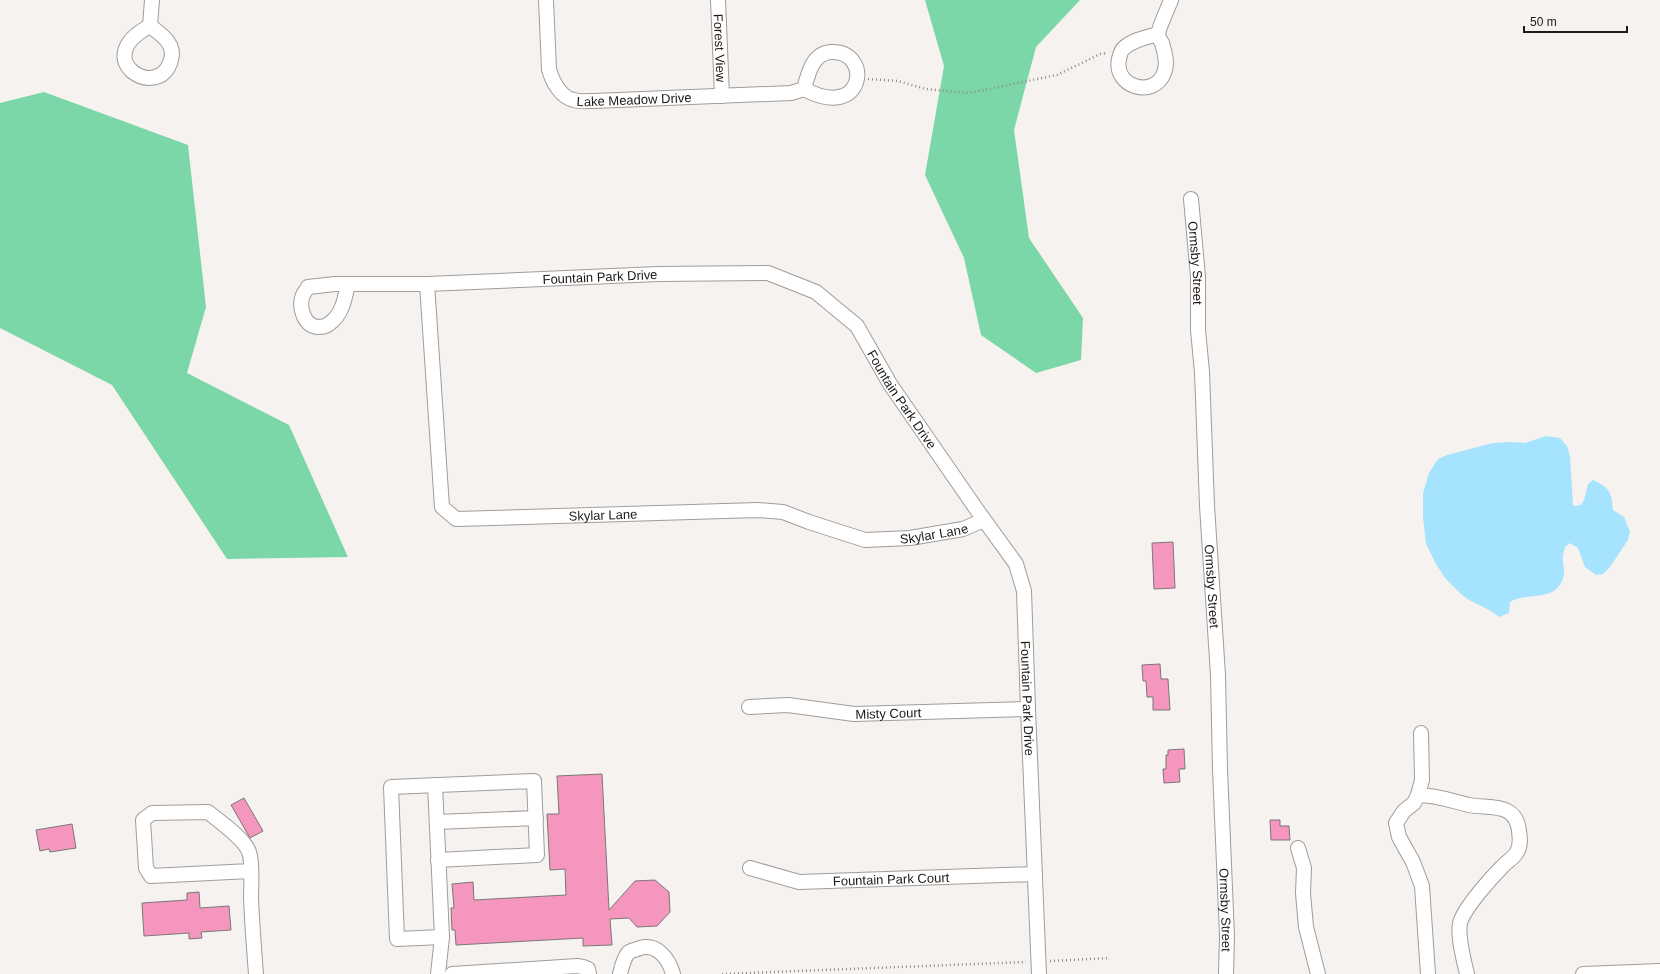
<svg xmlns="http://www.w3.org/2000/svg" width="1660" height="974" viewBox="0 0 1660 974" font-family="Arial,sans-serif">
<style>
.green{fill:#7bd7a7}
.water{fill:#a6e3ff}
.building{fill:#f496bd;stroke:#7b7778}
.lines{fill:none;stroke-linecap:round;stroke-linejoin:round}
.minor-casing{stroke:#a19c9a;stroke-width:16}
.path{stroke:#8e8b89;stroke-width:2.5;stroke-dasharray:1 3;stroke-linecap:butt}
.minor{stroke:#fff;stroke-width:14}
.labels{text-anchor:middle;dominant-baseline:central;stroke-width:3;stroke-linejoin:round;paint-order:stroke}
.street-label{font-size:13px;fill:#1b1918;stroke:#f6f2ef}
</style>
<rect width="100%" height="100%" fill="#f6f2ef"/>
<g class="green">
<path d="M925 0H1080L1036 47 1014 130 1029 238 1083 318 1081 360 1036 373 981 335 964 258 925 175 944 66Z"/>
<path d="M44 92 188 145 206 307 187 373 289 425 348 557 227 559 112 385 0 328V103Z"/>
</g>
<path class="water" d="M1546 436 1560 438 1567 446 1570 457 1573 506 1581 505 1584 500 1588 484 1593 480C1609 487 1612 493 1613 510L1624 517 1630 532 1628 540 1610 567 1603 574 1596 575 1585 567 1578 548 1570 543 1565 547C1564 552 1562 557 1563 562 1563 566 1565 571 1564 575 1557 604 1528 591 1510 602L1509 613 1499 617 1491 611 1469 600 1461 594 1445 578 1436 564 1426 544 1423 517V493L1429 473 1438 459 1447 455 1493 443 1510 442 1525 443Z"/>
<g class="building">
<path d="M1173 542 1175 588 1154 589 1152 543Z"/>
<path d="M1160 664 1161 679H1168L1170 710H1153V697H1147L1146 681H1143L1142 665Z"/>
<path d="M1184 749 1185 769H1179L1180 782 1164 783 1163 769H1166V755H1168V750Z"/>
<path d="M602 774 609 910 635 881 655 880 669 892 670 912 657 926 637 927 629 918 610 919 612 945 583 946V938L456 945 455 930H452L451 908H454L452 884 473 882 474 900 566 895 565 869 550 870 547 814H559L557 776Z"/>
<path d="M244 798 263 831 250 838 231 805Z"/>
<path d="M1270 820H1280V826H1289L1290 840H1271Z"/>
<path d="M72 824 76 848 50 852 49 849 40 851 36 830Z"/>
<path d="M199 892 200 908 229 906 231 930 201 932 202 938 189 939V933L144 936 142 903 187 900V893Z"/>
</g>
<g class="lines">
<g class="minor-casing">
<g id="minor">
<path id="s1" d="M546 0 549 69C552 81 561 98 574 100 580 102 588 101 594 101L791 93 804 89C865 122 873 50 831 52 812 53 808 75 804 89"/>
<path id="s2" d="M718 0 722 96"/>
<path d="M150 26C161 34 176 44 171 60 159 103 87 59 150 26Z"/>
<path d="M150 26 152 0"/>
<path d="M1158 34C1147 37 1132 40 1124 48 1121 50 1120 55 1119 59 1113 87 1154 99 1164 73 1168 64 1165 53 1162 43 1161 41 1158 37 1158 35 1158 29 1169 6 1171 0"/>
<path id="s3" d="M1191 199 1198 277V330L1202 372 1207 506 1218 675 1220 769 1227 936 1226 974"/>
<path id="s4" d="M348 284C345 298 342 315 330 323 327 326 322 327 318 327 304 326 298 307 303 295 304 292 307 290 308 287L335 284H427L658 274 768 273 816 292 857 326 890 384 977 510 1016 564 1024 591 1028 709 1039 974"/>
<path id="s5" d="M427 284 442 507 456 519 758 510 783 512 809 522 865 540 910 538 963 529 984 520"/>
<path id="s6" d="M749 707 788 705 854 714 1028 709"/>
<path d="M1421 733 1422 780 1418 795 1414 803 1404 811 1396 823 1399 837 1413 862 1422 886 1428 974"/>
<path d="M435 785 442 937 438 974"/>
<path d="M1418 795C1436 795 1452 801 1469 805 1490 809 1516 802 1519 831 1520 838 1521 845 1517 852 1514 858 1506 862 1502 867 1490 879 1467 905 1461 920 1456 932 1464 961 1467 974"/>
<path d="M437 822 536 818"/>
<path d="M1298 848 1304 868 1303 893 1306 927 1318 974"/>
<path d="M438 860 537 855 534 781 391 787 397 939 442 937"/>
<path id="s7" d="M750 868 799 882 1035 874"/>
<path d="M250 871 151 876 146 868 143 820 152 813 208 812C219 821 245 839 249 852 253 862 251 887 251 898 252 923 254 949 256 974"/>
<path d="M452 974 577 966 583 967 588 969 589 974"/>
<path d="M620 974C622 966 623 960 628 953 631 950 636 950 640 948 657 943 669 959 673 974"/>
<path d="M1583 974 1660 971"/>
</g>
</g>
<g class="path">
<path d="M868 79 898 81 926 89 969 93 1057 75 1100 54 1107 53"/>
<path d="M1050 961 1110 958"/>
<path d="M722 974 1026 962"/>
</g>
<use href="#minor" class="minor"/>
</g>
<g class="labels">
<g class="street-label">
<text stroke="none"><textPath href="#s2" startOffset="48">Forest View</textPath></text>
<text stroke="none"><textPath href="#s1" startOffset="171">Lake Meadow Drive</textPath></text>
<text stroke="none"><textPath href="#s3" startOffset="64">Ormsby Street</textPath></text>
<text stroke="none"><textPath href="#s4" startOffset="399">Fountain Park Drive</textPath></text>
<text stroke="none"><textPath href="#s4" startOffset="758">Fountain Park Drive</textPath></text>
<text stroke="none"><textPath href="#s5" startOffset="389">Skylar Lane</textPath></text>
<text stroke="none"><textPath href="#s5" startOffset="725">Skylar Lane</textPath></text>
<text stroke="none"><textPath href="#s3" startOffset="388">Ormsby Street</textPath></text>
<text stroke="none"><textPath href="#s4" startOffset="1094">Fountain Park Drive</textPath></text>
<text stroke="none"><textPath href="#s6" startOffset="140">Misty Court</textPath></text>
<text stroke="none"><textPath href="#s7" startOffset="143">Fountain Park Court</textPath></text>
<text stroke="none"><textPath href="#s3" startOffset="712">Ormsby Street</textPath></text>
</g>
</g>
<path d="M1524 26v6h103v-6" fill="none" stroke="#1b1918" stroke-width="2"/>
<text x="1530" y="26" font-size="12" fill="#1b1918" stroke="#f6f2ef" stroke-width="3" paint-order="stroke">50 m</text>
</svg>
